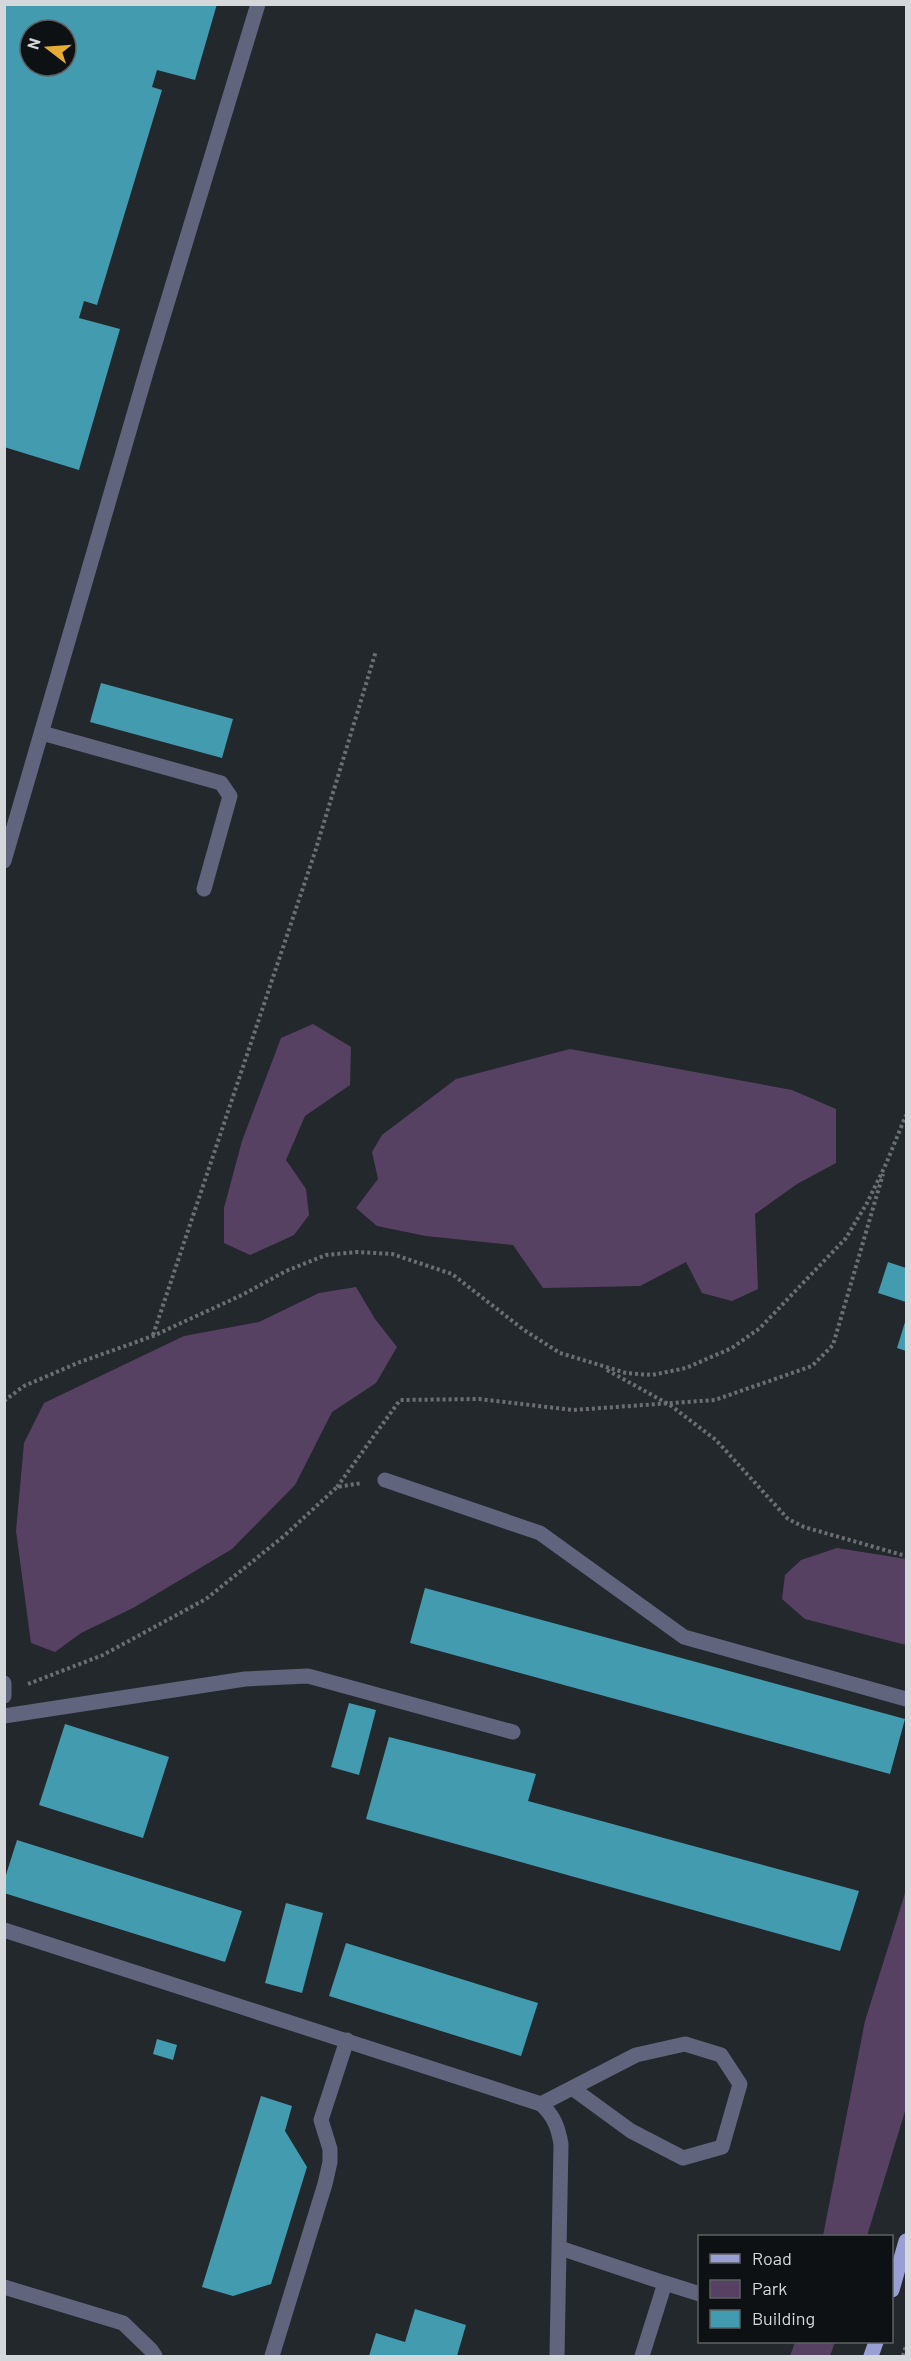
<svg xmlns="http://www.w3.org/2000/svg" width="911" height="2361" viewBox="0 0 911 2361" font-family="Barlow,sans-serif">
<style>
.green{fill:#574163}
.building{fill:#429bae;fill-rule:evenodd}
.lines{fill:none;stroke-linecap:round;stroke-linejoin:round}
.path{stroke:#6b6f74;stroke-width:4;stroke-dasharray:3 3;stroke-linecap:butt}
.minor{stroke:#61647d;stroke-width:15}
.major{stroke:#9a9fd3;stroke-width:15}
</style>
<rect width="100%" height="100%" fill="#23282d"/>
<g class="green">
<path d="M313 1024 351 1047 350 1085 305 1116 286 1160 306 1189 309 1215 294 1235 250 1255 224 1243V1208L242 1141 281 1038Z"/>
<path d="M570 1049 792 1090 836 1109V1163L797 1184 755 1214 758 1289 732 1301 702 1293 686 1262 640 1286 543 1288 513 1245 426 1236 377 1226 356 1208 378 1179 372 1152 382 1135 456 1079Z"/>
<path d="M356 1287 375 1319 397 1347 376 1383 332 1412 295 1485 232 1549 133 1608 81 1633 55 1652 31 1643 16 1531 24 1443 44 1403 184 1336 259 1322 319 1293Z"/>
<path d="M837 1548 906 1559V1645L805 1619 782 1599 785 1575 801 1560Z"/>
<path d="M906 1890V2108L867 2236H823L865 2021Z"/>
<path d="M795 2342H835L830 2356H790Z"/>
</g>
<g class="building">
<path d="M4 4H217L195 80 157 70 152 87 162 90 97 305 84 301 79 318 120 329 79 470 4 447ZM30 30H66V66H30Z"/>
<path d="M101 683 233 719 222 758 90 722Z"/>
<path d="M888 1262 906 1268V1302L878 1293Z"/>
<path d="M906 1319V1351L897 1348Z"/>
<path d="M425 1588 905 1719 890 1774 410 1643Z"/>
<path d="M349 1703 376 1710 359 1775 331 1767Z"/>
<path d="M65 1724 169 1757 143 1838 39 1805Z"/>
<path d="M389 1737 536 1774 528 1801 859 1891 840 1951 366 1819Z"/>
<path d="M17 1840 242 1911 225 1962 4 1893V1881Z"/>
<path d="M286 1903 323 1913 302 1993 265 1983Z"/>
<path d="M346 1943 538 2003 521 2056 329 1996Z"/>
<path d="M157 2039 177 2045 173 2060 153 2054Z"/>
<path d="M261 2096 292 2106 285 2131 307 2167 271 2284 233 2296 202 2287Z"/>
<path d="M415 2309 466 2325 457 2356H369L376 2333 405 2342Z"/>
</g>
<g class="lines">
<g class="path">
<path d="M153 1335 315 852 376 651"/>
<path d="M607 1370 670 1405 716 1440 788 1519 804 1527 906 1556"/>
<path d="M4 1401 24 1386 80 1362 153 1336 242 1295 286 1271 326 1255 357 1252 392 1254 452 1274 524 1330 560 1353 626 1373 652 1375 686 1368 732 1348 760 1328 846 1238 867 1203 886 1164 906 1115"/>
<path d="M337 1487 400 1400 479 1399 573 1410 715 1400 812 1366 833 1345 883 1174"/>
<path d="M28 1684 103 1655 206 1599 284 1536 337 1487 362 1483"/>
<path d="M903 2356 906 2346"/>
</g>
<g class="minor">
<path d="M42 733 221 783 230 796 204 889"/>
<path d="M4 861 148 366 258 4"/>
<path d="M385 1480 540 1533 684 1637 906 1699"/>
<path d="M4 1683V1696"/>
<path d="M4 1716 245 1679 308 1676 513 1732"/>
<path d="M4 1930 541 2104C554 2116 558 2127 561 2144L557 2356"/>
<path d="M541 2104 636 2055 685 2044 721 2055 740 2084 722 2147 683 2158 631 2131 572 2088"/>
<path d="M560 2248 665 2283 642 2356"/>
<path d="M665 2283 700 2294"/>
<path d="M4 2287 123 2323 151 2350 155 2356"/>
<path d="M272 2356 325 2184 330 2162V2149L321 2120 347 2040"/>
</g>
<g class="major">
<path d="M892 2290 906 2241"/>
<path d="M871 2356 876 2342"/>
</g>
</g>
<rect width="911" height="2361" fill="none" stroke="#d4d8db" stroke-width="12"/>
<rect x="698" y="2235" width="195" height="108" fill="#0e1113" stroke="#5d6163" stroke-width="1.5"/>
<rect x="710" y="2254" width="30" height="9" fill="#9a9fd3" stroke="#5d6163" stroke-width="1.5"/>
<text x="752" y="2265" font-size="18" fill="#d4d8db">Road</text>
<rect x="710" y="2280" width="30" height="18" fill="#574163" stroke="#5d6163" stroke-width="1.5"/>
<text x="752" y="2295" font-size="18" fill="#d4d8db">Park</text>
<rect x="710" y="2310" width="30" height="18" fill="#429bae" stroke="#5d6163" stroke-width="1.5"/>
<text x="752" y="2325" font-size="18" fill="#d4d8db">Building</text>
<g transform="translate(48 48) rotate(287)"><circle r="28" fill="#0e1113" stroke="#5d6163" stroke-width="1.5"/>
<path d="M0-4.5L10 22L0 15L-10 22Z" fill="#e6ac36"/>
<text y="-9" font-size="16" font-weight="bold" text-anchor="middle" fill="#d4d8db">N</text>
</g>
</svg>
